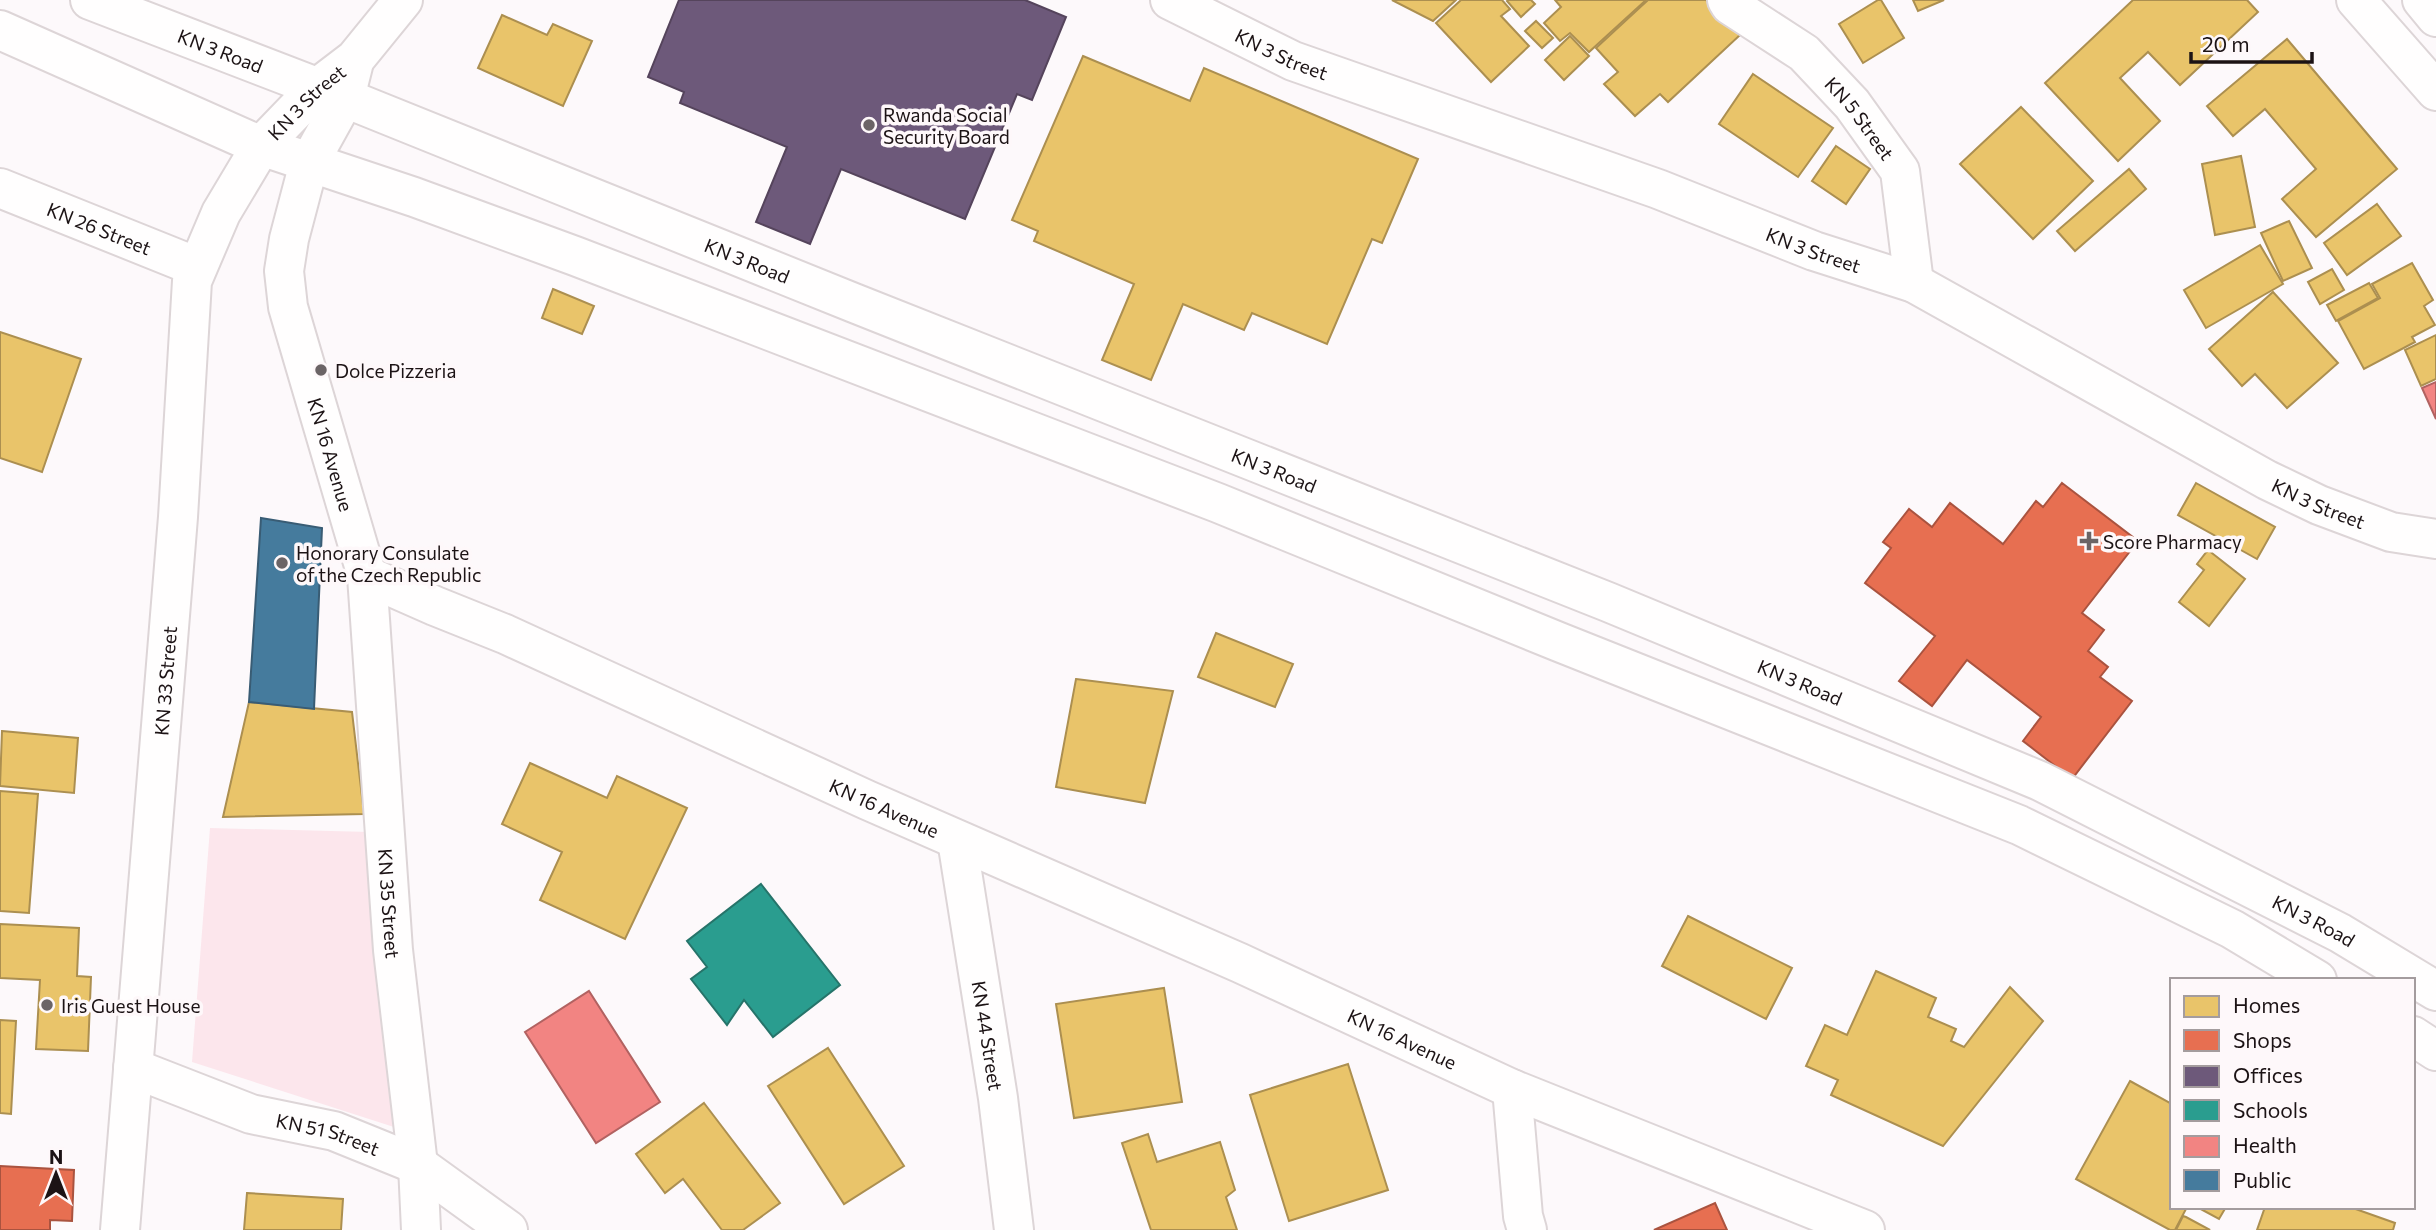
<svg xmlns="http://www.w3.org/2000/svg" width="2436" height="1230" viewBox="0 0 2436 1230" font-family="Commissioner,sans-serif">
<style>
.green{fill:#fce6ec}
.homes{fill:#e9c46a;stroke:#ac8f50;stroke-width:2}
.shops{fill:#e76f51;stroke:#aa533f;stroke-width:2}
.offices{fill:#6d597a;stroke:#55445c;stroke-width:2}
.schools{fill:#2a9d8f;stroke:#26746a;stroke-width:2}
.health{fill:#f28482;stroke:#b26261;stroke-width:2}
.public{fill:#457b9d;stroke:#395c74;stroke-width:2}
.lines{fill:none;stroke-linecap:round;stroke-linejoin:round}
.minor-casing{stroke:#ddd5d7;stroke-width:42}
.highway-casing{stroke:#ddd5d7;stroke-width:42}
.minor{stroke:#fffefe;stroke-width:38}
.highway{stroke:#fffefe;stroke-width:38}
.poi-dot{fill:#6b6466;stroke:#fef8fa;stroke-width:2.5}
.labels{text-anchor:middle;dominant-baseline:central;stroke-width:7;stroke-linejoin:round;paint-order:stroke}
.street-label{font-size:19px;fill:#1c1315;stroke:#fef8fa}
.poi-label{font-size:19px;fill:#1c1315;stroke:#fef8fa;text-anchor:start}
</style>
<rect width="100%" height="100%" fill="#fdf9fb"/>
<path class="green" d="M210 828 370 832 397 1128 192 1062Z"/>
<g class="homes">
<path d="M1392 0H1456L1433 21Z"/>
<path d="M1461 0H1502L1510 9 1501 16 1529 46 1491 82 1436 23Z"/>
<path d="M1508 0H1531L1535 4 1521 17 1507 1Z"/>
<path d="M1555 0H1646L1589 52 1570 33 1560 41 1544 23 1561 7Z"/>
<path d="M1648 0H1706L1740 35 1668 102 1660 94 1635 116 1604 84 1618 72 1596 48Z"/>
<path d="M1878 0H1881L1904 38 1863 63 1839 24Z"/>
<path d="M1913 0H1944L1918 11Z"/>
<path d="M2133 0H2247L2258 12 2180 85 2148 52 2120 78 2160 121 2118 161 2045 83Z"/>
<path d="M502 15 547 35 553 24 592 41 563 106 478 68Z"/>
<path d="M1536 21 1553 38 1542 48 1525 31Z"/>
<path d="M1570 36 1589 56 1564 80 1545 60Z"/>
<path d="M2287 39 2397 169 2316 237 2282 199 2316 169 2265 109 2233 136 2207 106Z"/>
<path d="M1083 56 1190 101 1204 68 1418 159 1382 243 1372 239 1327 344 1252 313 1244 330 1183 304 1151 380 1102 360 1134 284 1034 241 1038 231 1012 220Z"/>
<path d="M1753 74 1833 128 1798 177 1719 124Z"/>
<path d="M2021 107 2093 181 2033 239 1960 164Z"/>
<path d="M1836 146 1870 169 1846 204 1812 181Z"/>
<path d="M2241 156 2255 227 2215 235 2202 164Z"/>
<path d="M2129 169 2146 189 2075 251 2057 231Z"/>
<path d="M2377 204 2401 236 2347 275 2324 243Z"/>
<path d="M2289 221 2312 268 2283 281 2261 233Z"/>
<path d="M2260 245 2283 284 2206 328 2184 290Z"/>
<path d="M2412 263 2433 300 2424 306 2435 325 2412 337 2415 342 2364 369 2338 321 2380 298 2372 284Z"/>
<path d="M2332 269 2344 290 2320 304 2308 282Z"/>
<path d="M2369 283 2378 298 2336 321 2327 305Z"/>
<path d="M553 289 594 306 582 334 542 318Z"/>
<path d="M2273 292 2338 363 2287 408 2255 374 2242 386 2209 349Z"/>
<path d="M0 332 81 359 42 472 0 458Z"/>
<path d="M2436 335V379L2421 386 2405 350Z"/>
<path d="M2196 483 2275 527 2257 559 2178 515Z"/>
<path d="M2208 550 2245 579 2209 626 2179 602 2204 570 2197 564Z"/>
<path d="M1216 633 1293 664 1275 707 1198 677Z"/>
<path d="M1076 679 1173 691 1145 803 1056 787Z"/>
<path d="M249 702 352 712 364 814 223 817Z"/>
<path d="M2 731 78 738 74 793 0 786Z"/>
<path d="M530 763 607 798 617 776 687 808 625 939 540 900 562 852 502 824Z"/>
<path d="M0 791 38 794 29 913 0 911Z"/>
<path d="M1688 916 1792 968 1766 1019 1662 966Z"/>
<path d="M0 924 79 928 77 976 91 977 88 1051 36 1049 40 980 0 978Z"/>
<path d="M1876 971 1936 998 1928 1017 1956 1029 1951 1041 1964 1047 2010 987 2043 1021 1943 1146 1831 1095 1838 1080 1806 1066 1825 1025 1847 1035Z"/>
<path d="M1164 988 1182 1102 1074 1118 1056 1004Z"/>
<path d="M0 1020 16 1021 11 1114 0 1113Z"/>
<path d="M828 1048 904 1166 844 1204 768 1086Z"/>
<path d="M1348 1064 1388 1190 1289 1221 1250 1095Z"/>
<path d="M2130 1081 2172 1104V1207H2187L2175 1230H2170L2076 1179Z"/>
<path d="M704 1103 780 1203 743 1230H722L683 1179 665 1193 636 1154Z"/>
<path d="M1148 1134 1157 1162 1220 1142 1235 1190 1226 1197 1237 1230H1151L1122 1143Z"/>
<path d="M247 1193 343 1199 341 1230H244Z"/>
<path d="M2197 1207H2226L2219 1219Z"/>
<path d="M2265 1207H2350L2395 1223 2393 1230H2257Z"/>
<path d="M2183 1216 2186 1217 2210 1230H2176Z"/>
</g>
<g class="shops">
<path d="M2062 483 2138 541 2082 613 2104 630 2088 651 2108 667 2100 677 2132 701 2072 779 2023 741 2041 717 1967 660 1932 706 1899 681 1935 636 1865 583 1891 548 1883 542 1909 509 1932 527 1950 503 2003 544 2036 501 2043 507Z"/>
<path d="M0 1166 74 1170 72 1221 50 1220V1230H0Z"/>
<path d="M1715 1203 1727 1230H1654Z"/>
</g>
<path class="offices" d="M679 0H1025L1066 17 1032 100 1017 94 965 219 841 169 810 244 756 222 787 147 680 103 684 92 648 77Z"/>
<path class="schools" d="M761 884 840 985 773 1037 744 1000 727 1025 691 979 707 967 687 941Z"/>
<g class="health">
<path d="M2436 382V419L2422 388Z"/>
<path d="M589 991 660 1102 596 1143 525 1032Z"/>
</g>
<path class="public" d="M261 518 322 528 314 709 249 702Z"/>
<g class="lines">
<g class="minor-casing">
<g id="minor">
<path id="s1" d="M1170 0 1293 61 1658 189 1814 251 1914 283 2267 480 2319 505 2391 532 2436 539"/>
<path id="s2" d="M1727 0 1730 5 1804 53 1852 104 1900 171 1914 283"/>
<path d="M2356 0 2436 91"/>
<path d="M2422 0 2436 17"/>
<path id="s3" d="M353 66 345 98 309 163 289 239 284 271 288 307 367 576 393 950 418 1165 421 1230"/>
<path id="s4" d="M0 188 197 267"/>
<path id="s5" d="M367 576 435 606 505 634 867 800 1240 963 1512 1089 1865 1230"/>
<path id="s6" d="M957 840 998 1098 1014 1230"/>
<path id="s7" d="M133 1068 251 1114 334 1131 418 1165 508 1230"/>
<path d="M1512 1089 1523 1216 1527 1230"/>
<path id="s8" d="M120 1230 178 517 192 281 221 213 261 146 317 88 355 59 403 0"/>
</g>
</g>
<g class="highway-casing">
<g id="highway">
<path id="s9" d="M90 0 345 98 854 303 1608 602 2040 781 2340 933 2436 991"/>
<path d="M0 30 261 146 414 197 575 256 1218 503 1559 642 2019 825 2232 929 2317 980"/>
<path d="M2413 1036 2436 1051"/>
</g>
</g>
<use href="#minor" class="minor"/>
<use href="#highway" class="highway"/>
</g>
<g class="poi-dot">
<circle cx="869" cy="125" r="7"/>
<circle cx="321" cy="370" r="7"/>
<path d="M2085.5 530.5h7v7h7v7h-7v7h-7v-7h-7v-7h7z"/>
<circle cx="282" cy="563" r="7"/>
<circle cx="47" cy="1005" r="7"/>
</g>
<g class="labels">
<g class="street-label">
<text stroke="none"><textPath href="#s9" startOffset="140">KN 3 Road</textPath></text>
<text stroke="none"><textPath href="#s1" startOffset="124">KN 3 Street</textPath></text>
<text stroke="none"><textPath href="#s8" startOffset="1167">KN 3 Street</textPath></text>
<text stroke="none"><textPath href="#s2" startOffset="180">KN 5 Street</textPath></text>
<text stroke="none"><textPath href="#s4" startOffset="107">KN 26 Street</textPath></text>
<text stroke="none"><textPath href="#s1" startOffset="691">KN 3 Street</textPath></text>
<text stroke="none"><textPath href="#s9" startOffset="707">KN 3 Road</textPath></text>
<text stroke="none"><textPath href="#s3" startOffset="408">KN 16 Avenue</textPath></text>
<text stroke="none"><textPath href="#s9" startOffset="1274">KN 3 Road</textPath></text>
<text stroke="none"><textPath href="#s1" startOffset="1258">KN 3 Street</textPath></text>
<text stroke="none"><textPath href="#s8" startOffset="551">KN 33 Street</textPath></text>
<text stroke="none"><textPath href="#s9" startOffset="1841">KN 3 Road</textPath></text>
<text stroke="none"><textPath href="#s5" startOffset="567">KN 16 Avenue</textPath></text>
<text stroke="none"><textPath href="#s3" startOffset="863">KN 35 Street</textPath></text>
<text stroke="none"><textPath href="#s9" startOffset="2408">KN 3 Road</textPath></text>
<text stroke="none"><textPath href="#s6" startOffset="198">KN 44 Street</textPath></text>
<text stroke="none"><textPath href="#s5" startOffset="1134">KN 16 Avenue</textPath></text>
<text stroke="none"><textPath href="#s7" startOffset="206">KN 51 Street</textPath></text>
</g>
<g class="poi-label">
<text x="883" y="114">Rwanda Social<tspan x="883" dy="22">Security Board</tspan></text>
<text x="335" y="370">Dolce Pizzeria</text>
<text x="2103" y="541">Score Pharmacy</text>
<text x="296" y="552">Honorary Consulate<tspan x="296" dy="22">of the Czech Republic</tspan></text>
<text x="61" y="1005">Iris Guest House</text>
</g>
</g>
<rect x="2170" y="978" width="245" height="231" fill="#fef8fa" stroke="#a49c9e" stroke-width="2"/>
<rect x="2184" y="996" width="35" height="21" fill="#e9c46a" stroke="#a49c9e" stroke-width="2"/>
<text x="2233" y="1013" font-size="21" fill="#1c1315">Homes</text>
<rect x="2184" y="1030" width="35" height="21" fill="#e76f51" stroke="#a49c9e" stroke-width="2"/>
<text x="2233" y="1048" font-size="21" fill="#1c1315">Shops</text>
<rect x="2184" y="1066" width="35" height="21" fill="#6d597a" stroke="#a49c9e" stroke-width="2"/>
<text x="2233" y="1083" font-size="21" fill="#1c1315">Offices</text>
<rect x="2184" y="1100" width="35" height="21" fill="#2a9d8f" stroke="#a49c9e" stroke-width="2"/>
<text x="2233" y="1118" font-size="21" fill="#1c1315">Schools</text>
<rect x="2184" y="1136" width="35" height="21" fill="#f28482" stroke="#a49c9e" stroke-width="2"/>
<text x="2233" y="1153" font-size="21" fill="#1c1315">Health</text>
<rect x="2184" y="1170" width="35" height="21" fill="#457b9d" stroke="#a49c9e" stroke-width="2"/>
<text x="2233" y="1188" font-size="21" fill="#1c1315">Public</text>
<g transform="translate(56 1174)" stroke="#fef8fa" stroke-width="5" paint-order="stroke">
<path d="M0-5L12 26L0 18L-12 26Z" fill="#1c1315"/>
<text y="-10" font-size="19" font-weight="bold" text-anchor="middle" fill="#1c1315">N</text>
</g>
<path d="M2191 52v10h121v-10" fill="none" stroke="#1c1315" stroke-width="3.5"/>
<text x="2202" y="52" font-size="21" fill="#1c1315" stroke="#fef8fa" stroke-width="5" paint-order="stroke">20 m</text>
</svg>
